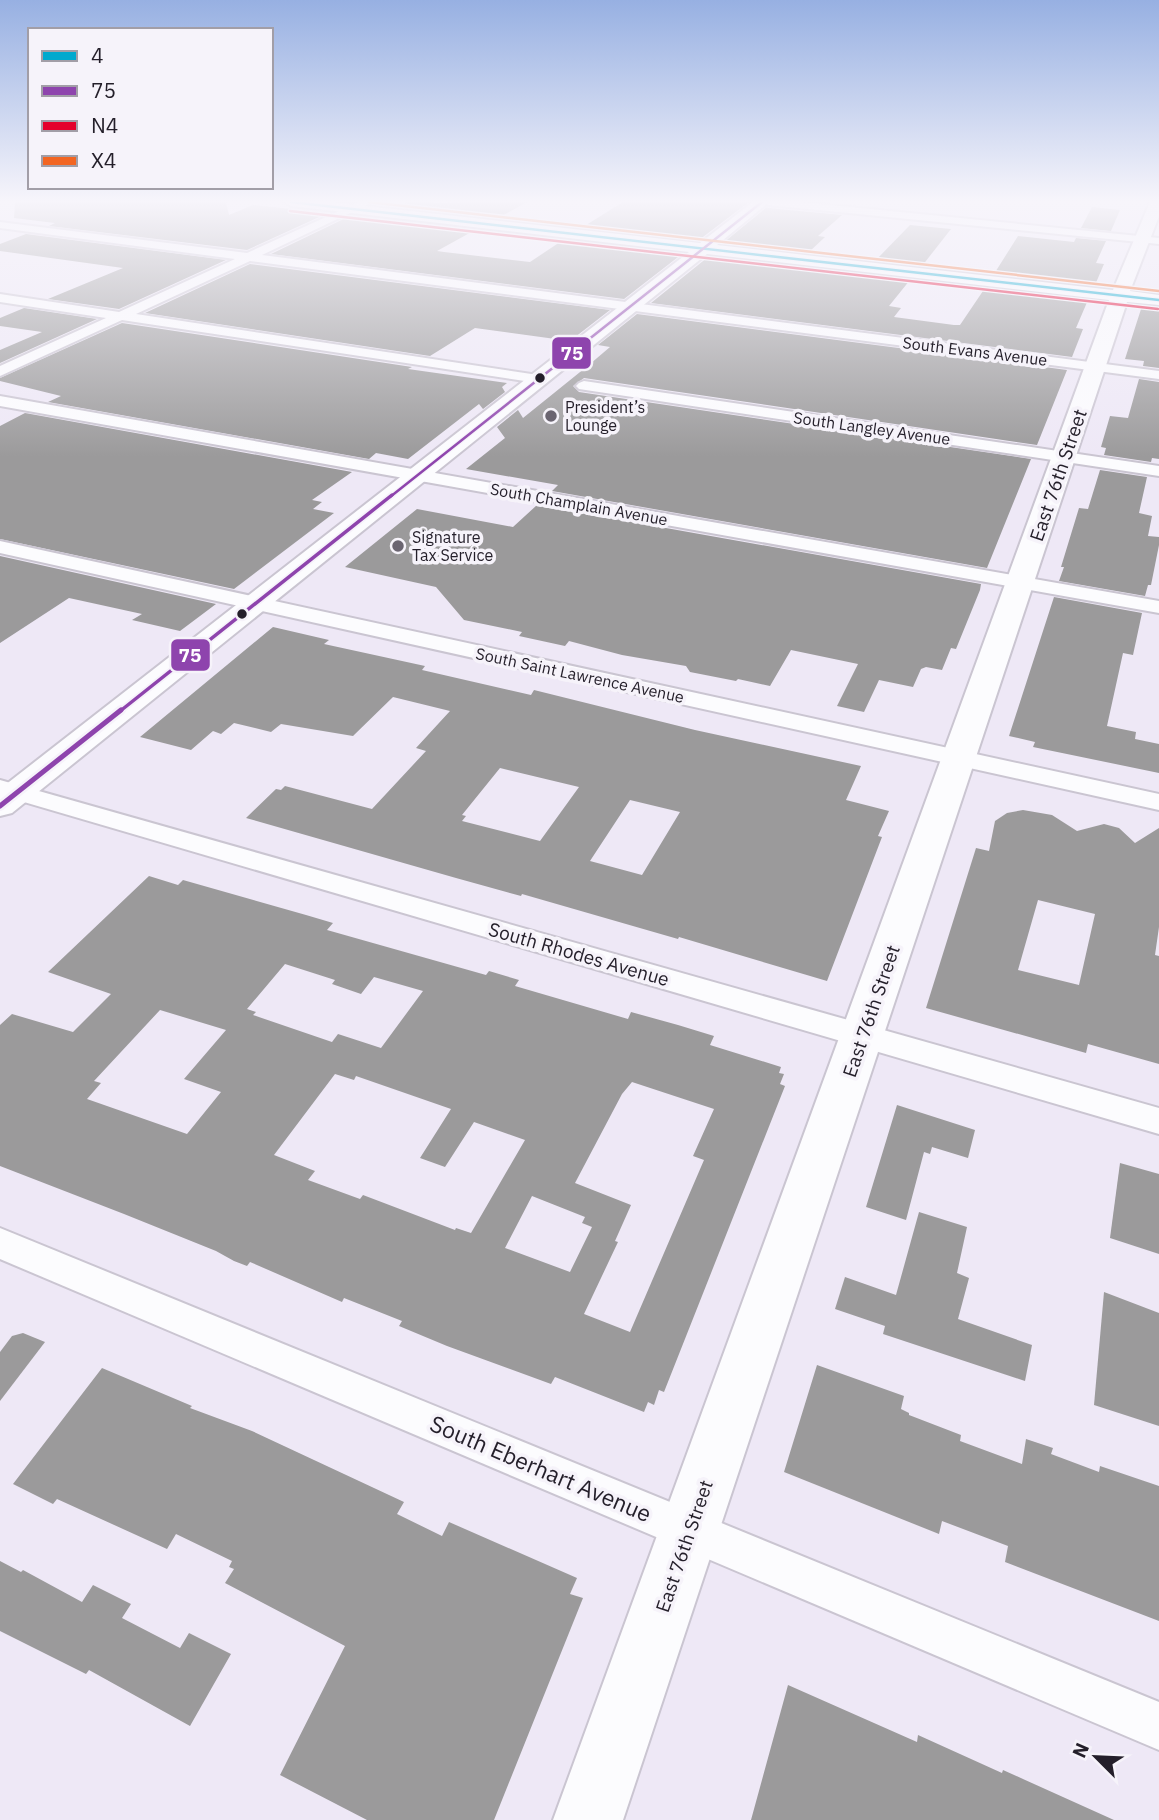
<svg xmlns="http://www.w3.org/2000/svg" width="1159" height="1820" viewBox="0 0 1159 1820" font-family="'IBM Plex Sans',sans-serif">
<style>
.building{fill:#9b9a9b;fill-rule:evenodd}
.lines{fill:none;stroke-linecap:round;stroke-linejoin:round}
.street-casing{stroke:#cac5d1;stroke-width:4}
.secondary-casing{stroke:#cac5d1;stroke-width:4}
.street{fill:#fcfcfe;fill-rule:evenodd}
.secondary{fill:#fcfcfe;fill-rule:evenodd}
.bus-1-casing{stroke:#f6f3fa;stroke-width:5}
.bus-2-far2-casing{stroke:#f6f3fa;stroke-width:5}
.bus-2-far1-casing{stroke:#f6f3fa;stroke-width:7}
.bus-2-casing{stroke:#f6f3fa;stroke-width:10}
.bus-3-casing{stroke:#f6f3fa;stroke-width:5}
.bus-4-casing{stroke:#f6f3fa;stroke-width:5}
.bus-1{stroke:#00a9ce;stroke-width:2.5}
.bus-2-far2{stroke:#8e44ad;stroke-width:2.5}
.bus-2-far1{stroke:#8e44ad;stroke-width:3.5}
.bus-2{stroke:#8e44ad;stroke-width:5}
.bus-3{stroke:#e4002b;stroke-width:2.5}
.bus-4{stroke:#f26522;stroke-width:2.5}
.bus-dot{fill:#241f2a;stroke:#f6f3fa;stroke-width:2.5}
.poi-dot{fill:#6b6571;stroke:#f6f3fa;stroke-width:2.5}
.labels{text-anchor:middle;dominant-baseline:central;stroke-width:7;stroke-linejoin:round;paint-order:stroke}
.far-street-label{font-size:16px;fill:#241f2a;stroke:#f6f3fa}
.far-poi-label{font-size:16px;fill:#241f2a;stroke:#f6f3fa;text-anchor:start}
.street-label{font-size:19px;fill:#241f2a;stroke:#f6f3fa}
.near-street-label{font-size:23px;fill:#241f2a;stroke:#f6f3fa}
.line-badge{stroke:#f6f3fa;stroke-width:2.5}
.badge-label{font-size:19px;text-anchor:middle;font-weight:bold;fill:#fff}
</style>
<rect width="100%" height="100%" fill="#eee8f6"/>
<g class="building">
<path d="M15 202H226L229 215 253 205 328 213 247 250 49 226 55 223 14 218Z"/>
<path d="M408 202 437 203 527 202 498 218 398 207Z"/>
<path d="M623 202H749L699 240 583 227Z"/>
<path d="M767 207 768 208 842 215 818 236 825 237 808 253 723 243Z"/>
<path d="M1092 207 1120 210 1111 231 1081 228Z"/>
<path d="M350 216 475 230 437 251 444 252 530 262 563 240 682 254 624 299 271 254Z"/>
<path d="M910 225 951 229 922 266 876 260Z"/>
<path d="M26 234 226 260 119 309 48 299 123 268 0 251V244Z"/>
<path d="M1018 236 1074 242 1076 238 1106 241 1096 263 1104 264 1095 285 994 274Z"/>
<path d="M708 257 910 280 889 306 901 308 894 317 954 325H960L985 288 1088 300 1076 328 1083 329 1072 357 651 303Z"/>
<path d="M250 264 610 310 570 341 475 328 430 356 145 313Z"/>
<path d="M1142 306 1159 308V368L1143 366 1144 361 1125 359Z"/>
<path d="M24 308 97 319 0 363V350L42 332 0 326V318Z"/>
<path d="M637 314 1067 370 1037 445 584 378 573 386 579 392 1031 459 987 568 552 491 558 485 466 469 505 438 497 427 518 410 523 418 590 364 610 347 598 345Z"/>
<path d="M122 323 412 367 408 369 507 383 502 387 505 392 483 409 479 404 408 459 376 453 369 459 48 402 61 396 0 381V378Z"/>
<path d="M1139 379 1159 382V459L1152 458 1151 462 1104 455 1106 448 1101 447 1110 416 1128 418Z"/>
<path d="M25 413 352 472 312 500 322 502 313 509 334 513 234 589 0 539V426Z"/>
<path d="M1100 470 1147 477 1139 513 1152 516 1148 536 1159 537V545L1151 585H1148L1145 596 1059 581 1064 567H1061L1079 508 1088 509Z"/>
<path d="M537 505 981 584 980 590 956 649 951 648 942 670 926 667 921 669 913 687 879 680 864 712 837 706 858 664 791 650 770 686 738 679 736 681 690 672 686 666 622 655 569 641 565 646 519 636 522 632 464 620 436 587 345 567 417 509 513 527Z"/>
<path d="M0 556 216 604 180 631 132 620 142 614 69 598 0 643Z"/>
<path d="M1054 597 1142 613 1133 655 1123 653 1107 726 1136 732 1135 739 1159 744V773L1033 747 1035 742 1009 736Z"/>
<path d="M273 627 329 640 324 644 425 666 422 670 531 695 534 690 695 730 861 766 846 800 889 811 878 836 882 837 827 981 679 937 678 939 522 894 521 896 456 878 246 818 276 789 281 790 285 786 372 809 426 751 416 748 450 711 393 697 353 736 281 724 271 732 234 723 221 734 213 731 191 750 140 737ZM500 768 579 787 540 841 462 821 466 816 462 815ZM630 800 680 812 642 875 590 861Z"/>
<path d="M1023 810 1052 815 1077 831 1104 824 1119 828 1135 843 1159 828V927L1155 955 1159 956V1064L1088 1044 1086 1053 926 1008 976 848 989 851 995 821 1007 813ZM1038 900 1095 914 1079 985 1018 970Z"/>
<path d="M149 876 178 885 183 880 306 915 333 923 327 930 486 975 489 971 519 980 515 986 628 1019 631 1012 678 1025 714 1036 710 1045 781 1067 779 1073 784 1074 780 1084 785 1086 664 1392 659 1390 654 1405 648 1402 644 1412 555 1377 551 1384 447 1346 399 1326 402 1321 344 1298 342 1302 250 1262 247 1266 234 1261 216 1251 124 1214 0 1166V1025L12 1014 73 1032 111 994 48 972ZM285 964 335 980 332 984 361 994 374 977 423 991 381 1048 338 1034 332 1042 253 1015 256 1012 247 1009ZM160 1010 226 1030 184 1079 221 1092 187 1134 87 1099 101 1083 94 1081ZM335 1074 354 1080 356 1076 451 1109 420 1158 445 1167 474 1122 525 1140 471 1233 456 1228 455 1230 363 1195 360 1199 308 1180 315 1171 274 1155ZM632 1082 714 1109 693 1156 704 1160 630 1332 584 1314 618 1242 615 1241 631 1205 575 1183 622 1094ZM532 1196 585 1217 582 1223 592 1227 570 1272 505 1248Z"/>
<path d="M897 1105 975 1130 968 1158 932 1147 930 1154 924 1152 906 1220 866 1207Z"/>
<path d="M1120 1163 1159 1174V1254L1110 1238Z"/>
<path d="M919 1212 967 1227 957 1273 969 1278 958 1319 1032 1345 1025 1381 883 1334 885 1326 835 1309 845 1277 896 1295Z"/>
<path d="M1104 1292 1159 1313V1426L1094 1405Z"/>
<path d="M23 1333 45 1342 0 1401V1352L12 1336Z"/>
<path d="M817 1365 904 1396 901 1409 909 1413V1415L961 1435 960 1441 1022 1464 1026 1439 1053 1448 1051 1454 1099 1472 1100 1466 1159 1486V1621L1005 1562 1008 1546 942 1521 939 1534 784 1472Z"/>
<path d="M102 1368 192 1406 190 1408 252 1431 404 1502 397 1514 442 1536 449 1522 577 1578 570 1594 583 1598 494 1820H367L280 1775 345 1646 225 1583 234 1569 229 1567 232 1561 176 1534 167 1549 57 1499 53 1504 13 1484Z"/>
<path d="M0 1561 21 1572 23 1570 82 1602 93 1585 131 1604 122 1618 180 1648 189 1633 231 1654 190 1726 89 1670 86 1674 0 1631Z"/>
<path d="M788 1685 917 1742 918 1735 1002 1773 1003 1770 1114 1820H751Z"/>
</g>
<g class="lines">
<g class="street-casing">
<g id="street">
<path d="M359 202H373L262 255 1159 371V379L250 261 136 314 538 375 545 379 538 383 122 320 0 376V366L106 318 0 302V294L119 312 235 259 0 228V222L247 253Z"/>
<path d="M763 202H800L1159 238V244L768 205Z"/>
<path d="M584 381 1159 466V476L579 389 576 386 579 383Z"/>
<path d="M0 396 1159 601V613L0 406Z"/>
<path d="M0 541 1159 794V810L0 553Z"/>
<path d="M0 780 1159 1108V1134L0 795Z"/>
<path d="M0 1228 1159 1702V1750L0 1259Z"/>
</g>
</g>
<g class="secondary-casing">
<path id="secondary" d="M284 202H330L700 243 753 202H769L717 245 1113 290 1150 202H1159V216L1130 291 1159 295V305L1127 302 623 1820H553L1109 300 707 254 12 813 0 816V789L689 252 291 206Z"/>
</g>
<use href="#street" class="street"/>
<use href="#secondary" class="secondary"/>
<g class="bus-1-casing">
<path id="bus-1" d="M291 202 1159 300"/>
</g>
<g class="bus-2-far2-casing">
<path id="bus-2-far2" d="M390 497 762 202"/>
</g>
<g class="bus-2-far1-casing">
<path id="bus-2-far1" d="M119 712 392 495"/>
</g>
<g class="bus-2-casing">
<path id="bus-2" d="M0 806 121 710"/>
</g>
<g class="bus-3-casing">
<path id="bus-3" d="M290 211 1158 309"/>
</g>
<g class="bus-4-casing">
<path id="bus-4" d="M369 202 1159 291"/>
</g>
<use href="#bus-1" class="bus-1"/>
<use href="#bus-2-far2" class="bus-2-far2"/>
<use href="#bus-2-far1" class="bus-2-far1"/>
<use href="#bus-2" class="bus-2"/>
<use href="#bus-3" class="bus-3"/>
<use href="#bus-4" class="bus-4"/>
</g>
<linearGradient id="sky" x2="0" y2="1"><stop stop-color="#97b0e2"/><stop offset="0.44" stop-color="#f7f5fb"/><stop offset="1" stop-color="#f7f5fb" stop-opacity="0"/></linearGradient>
<rect width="1159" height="457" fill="url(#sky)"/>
<g class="bus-dot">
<circle cx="540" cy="378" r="6"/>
<circle cx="242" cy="614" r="6"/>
</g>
<g class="poi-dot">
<circle cx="551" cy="416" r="7"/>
<circle cx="398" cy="546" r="7"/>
</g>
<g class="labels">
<g class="far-street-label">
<text transform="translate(975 351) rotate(7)">South Evans Avenue</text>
<text transform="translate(872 428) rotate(8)">South Langley Avenue</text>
<text transform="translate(579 504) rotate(10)">South Champlain Avenue</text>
<text transform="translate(580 675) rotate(12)">South Saint Lawrence Avenue</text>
</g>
<g class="far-poi-label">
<text x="565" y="407">President’s<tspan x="565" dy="18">Lounge</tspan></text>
<text x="412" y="537">Signature<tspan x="412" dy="18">Tax Service</tspan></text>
</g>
<g class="street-label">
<text transform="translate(1058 475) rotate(-71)">East 76th Street</text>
<text transform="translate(579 954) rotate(16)">South Rhodes Avenue</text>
<text transform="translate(871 1011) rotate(-71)">East 76th Street</text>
<text transform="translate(684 1546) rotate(-71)">East 76th Street</text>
</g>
<g class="near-street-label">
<text transform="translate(541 1468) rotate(23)">South Eberhart Avenue</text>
</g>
</g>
<g class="line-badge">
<rect x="551" y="336" width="41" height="34" rx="7" fill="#8e44ad"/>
<rect x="170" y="638" width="41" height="34" rx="7" fill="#8e44ad"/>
</g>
<g class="badge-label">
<text x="572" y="360">75</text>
<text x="190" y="662">75</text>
</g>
<rect x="28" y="28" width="245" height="161" fill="#f6f3fa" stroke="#a29ea7" stroke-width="2"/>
<rect x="42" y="51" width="35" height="10" fill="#00a9ce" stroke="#a29ea7" stroke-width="2"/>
<text x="91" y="63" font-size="21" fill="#241f2a">4</text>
<rect x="42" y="86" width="35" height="10" fill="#8e44ad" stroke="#a29ea7" stroke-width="2"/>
<text x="91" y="98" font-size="21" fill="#241f2a">75</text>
<rect x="42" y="121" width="35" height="10" fill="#e4002b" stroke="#a29ea7" stroke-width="2"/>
<text x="91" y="133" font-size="21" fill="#241f2a">N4</text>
<rect x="42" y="156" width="35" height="10" fill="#f26522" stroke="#a29ea7" stroke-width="2"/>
<text x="91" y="168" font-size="21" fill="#241f2a">X4</text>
<g transform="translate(1096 1757) rotate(294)" stroke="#f6f3fa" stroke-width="5" paint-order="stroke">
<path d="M0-5L12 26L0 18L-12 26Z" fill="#241f2a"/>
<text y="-10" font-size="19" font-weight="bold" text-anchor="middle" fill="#241f2a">N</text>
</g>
</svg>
